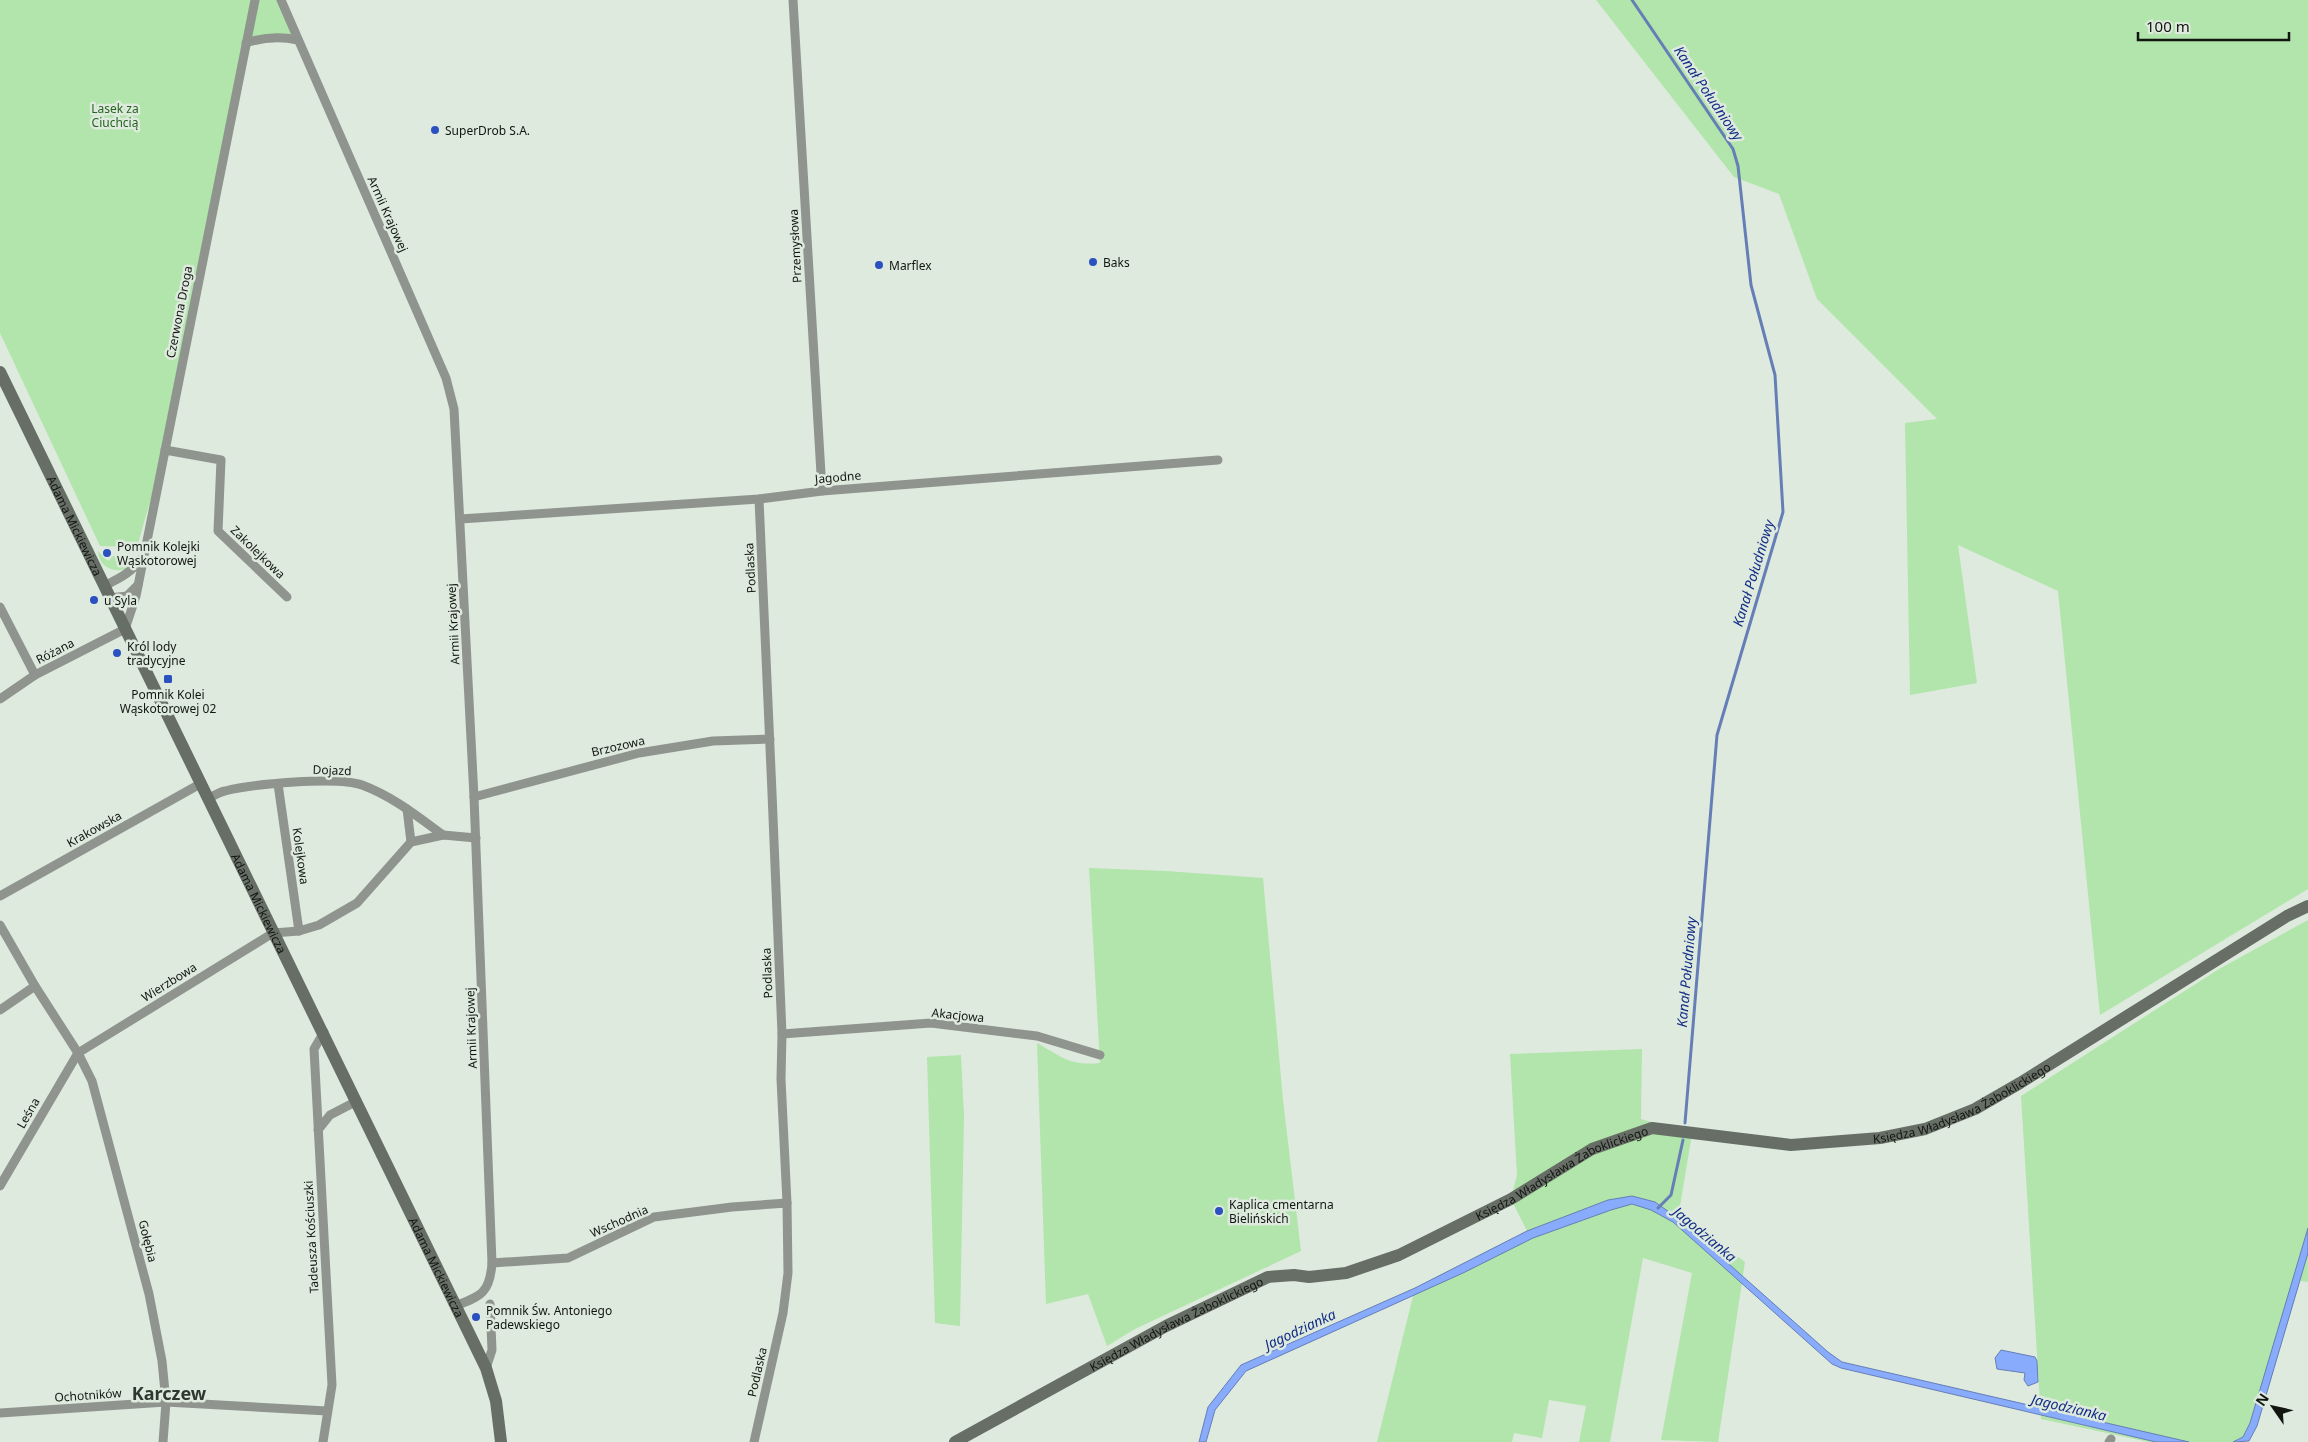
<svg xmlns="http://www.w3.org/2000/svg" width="2308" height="1442" viewBox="0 0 2308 1442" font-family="'Noto Sans',sans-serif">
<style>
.green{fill:#b1e5ab}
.water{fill:#88abfc;stroke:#657eb6}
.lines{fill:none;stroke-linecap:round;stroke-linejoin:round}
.stream{stroke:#657eb6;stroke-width:3}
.street{stroke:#90948f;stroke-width:9}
.secondary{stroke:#676e66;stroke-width:12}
.poi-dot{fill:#2b50bf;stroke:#deeadd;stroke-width:2}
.labels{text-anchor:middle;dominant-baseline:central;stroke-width:5;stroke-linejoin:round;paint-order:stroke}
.park-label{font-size:12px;fill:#25651e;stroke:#deeadd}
.poi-label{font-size:12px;fill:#121611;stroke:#deeadd;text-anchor:start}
.street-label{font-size:12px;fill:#121611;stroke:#deeadd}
.water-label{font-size:14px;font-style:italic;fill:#132d87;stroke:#deeadd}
.district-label{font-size:18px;font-weight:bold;fill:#2f382e;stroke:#deeadd}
</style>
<rect width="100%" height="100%" fill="#deeadd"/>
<g class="green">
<path d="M0 0H281L298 40 246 43 165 450 137 547 100 546 0 333Z"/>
<path d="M1596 0H2308V889L2100 1015 2058 591 1958 545 1977 683 1910 695 1905 423 1937 419 1817 299 1779 194 1734 177Z"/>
<path d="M98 551 108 561 113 556 137 557 127 569C113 573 99 567 98 551Z"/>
<path d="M1089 868 1166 871 1263 878 1283 1100 1301 1251 1135 1329 1107 1346 1088 1294 1046 1304 1037 1043C1062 1057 1070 1066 1100 1063Z"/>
<path d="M2308 920V1282L2300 1281 2257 1426 2246 1442H2149L2041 1419 2021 1096 2219 969Z"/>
<path d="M1642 1049 1641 1119 1692 1134 1679 1212 1745 1262 1718 1442 1661 1440 1692 1273 1643 1258 1610 1442H1579L1586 1406 1549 1400 1542 1438 1514 1433 1512 1442H1377L1415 1288 1527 1231 1511 1199 1517 1175 1510 1054Z"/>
<path d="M961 1055 964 1116 960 1326 935 1323 927 1057Z"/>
</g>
<g class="water">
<path d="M1632 1196 1655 1202 1676 1217 1828 1352 1842 1362 2189 1442H2156L1841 1368 1832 1364 1673 1222 1651 1210 1632 1204 1611 1210 1533 1238 1463 1273 1246 1371 1215 1410 1206 1442H1199L1208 1407 1241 1365 1415 1288 1527 1231 1608 1200Z"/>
<path d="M2308 1228V1253L2257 1426 2249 1441 2233 1442 2243 1437 2250 1423Z"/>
<path d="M2001 1350 2035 1357 2037 1361 2038 1382 2028 1386 2024 1380 2025 1373 1997 1369 1995 1358Z"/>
</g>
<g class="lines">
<g class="stream">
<path d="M1632 0 1733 149 1738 166 1751 285 1775 375 1783 512 1717 735 1685 1123"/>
<path d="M1658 1208 1671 1195 1683 1140"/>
</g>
<g class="street">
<path d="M281 0 446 378 454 409 474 797 492 1263C490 1292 482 1296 455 1306"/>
<path d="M793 0 822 491"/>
<path d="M246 43C264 37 279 36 298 40"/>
<path d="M165 450 221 460 218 531 287 597"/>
<path d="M460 519 759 499 822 491 1218 460"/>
<path d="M104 586C120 578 131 573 142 558"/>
<path d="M110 598 127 596 138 585"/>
<path d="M0 607 35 675"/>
<path d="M0 699 35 675 125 629 136 596 255 0"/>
<path d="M278 784 299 931"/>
<path d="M474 797 639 753 713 741 770 739"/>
<path d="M208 799C213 796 219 792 225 791 252 784 338 776 362 785 392 796 417 816 443 835"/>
<path d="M407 809 411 842"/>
<path d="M0 896 200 784"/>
<path d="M0 925 35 986 78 1053 92 1081 149 1294 162 1361 166 1402 163 1442"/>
<path d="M0 1010 35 986"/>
<path d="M782 1034 931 1023 1037 1036 1100 1055"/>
<path d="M318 1130 330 1115 357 1101"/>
<path d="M0 1186 78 1053 273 933 299 931 319 925 357 903 411 842 443 835 476 838"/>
<path d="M492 1263 568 1258 654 1217 732 1207 787 1203"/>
<path d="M486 1368 492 1350 490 1304"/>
<path d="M0 1413 166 1402 327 1411"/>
<path d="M323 1442 332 1385 314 1049 324 1032"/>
<path d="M754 1442 783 1313 788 1273 787 1203 781 1079 782 1034 772 793 759 499"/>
<path d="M2109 1442 2111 1439"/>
</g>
<g class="secondary">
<path id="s1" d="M0 372 486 1368 496 1401 501 1442"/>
<path id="s2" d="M955 1442 1166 1326 1268 1277 1294 1275 1309 1277 1346 1273 1399 1255 1511 1199 1592 1149 1652 1128 1791 1145 1880 1138 1925 1129 1975 1109 2020 1083 2287 916 2308 906"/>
</g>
</g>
<g class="poi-dot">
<circle cx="435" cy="130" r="5"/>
<circle cx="1093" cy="262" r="5"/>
<circle cx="879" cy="265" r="5"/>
<circle cx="107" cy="553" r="5"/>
<circle cx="94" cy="600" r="5"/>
<circle cx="117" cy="653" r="5"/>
<rect x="163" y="674" width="10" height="10" rx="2.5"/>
<circle cx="1219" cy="1211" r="5"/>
<circle cx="476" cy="1317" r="5"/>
</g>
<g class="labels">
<g class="park-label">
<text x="115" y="108">Lasek za<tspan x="115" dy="14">Ciuchcią</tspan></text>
</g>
<g class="poi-label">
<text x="445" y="130">SuperDrob S.A.</text>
<text x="1103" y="262">Baks</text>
<text x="889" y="265">Marflex</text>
<text x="117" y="546">Pomnik Kolejki<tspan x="117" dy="14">Wąskotorowej</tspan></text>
<text x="104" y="600">u Syla</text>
<text x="127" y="646">Król lody<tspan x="127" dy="14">tradycyjne</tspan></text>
<text x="168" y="694" text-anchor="middle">Pomnik Kolei<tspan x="168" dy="14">Wąskotorowej 02</tspan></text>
<text x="1229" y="1204">Kaplica cmentarna<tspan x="1229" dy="14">Bielińskich</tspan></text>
<text x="486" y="1310">Pomnik Św. Antoniego<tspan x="486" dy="14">Padewskiego</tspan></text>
</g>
<g class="street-label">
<text transform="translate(388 214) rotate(66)">Armii Krajowej</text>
<text transform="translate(795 246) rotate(-93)">Przemysłowa</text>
<text transform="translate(179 312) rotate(-79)">Czerwona Droga</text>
<text transform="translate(838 477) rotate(-5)">Jagodne</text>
<text stroke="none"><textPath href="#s1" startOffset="171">Adama Mickiewicza</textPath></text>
<text transform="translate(258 552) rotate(44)">Zakolejkowa</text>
<text transform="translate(750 568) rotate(-93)">Podlaska</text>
<text transform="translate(453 624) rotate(-93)">Armii Krajowej</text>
<text transform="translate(55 651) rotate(-27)">Różana</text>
<text transform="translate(618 746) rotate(-13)">Brzozowa</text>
<text transform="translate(332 770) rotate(2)">Dojazd</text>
<text transform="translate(94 829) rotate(-29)">Krakowska</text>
<text transform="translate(301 856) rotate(82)">Kolejkowa</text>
<text stroke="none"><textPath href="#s1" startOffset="591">Adama Mickiewicza</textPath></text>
<text transform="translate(767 973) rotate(-92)">Podlaska</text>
<text transform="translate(169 982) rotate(-32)">Wierzbowa</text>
<text transform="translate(958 1015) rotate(6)">Akacjowa</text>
<text transform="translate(471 1028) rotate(-92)">Armii Krajowej</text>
<text stroke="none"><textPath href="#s2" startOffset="1091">Księdza Władysława Żaboklickiego</textPath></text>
<text transform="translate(28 1113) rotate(-60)">Leśna</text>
<text stroke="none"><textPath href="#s2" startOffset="671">Księdza Władysława Żaboklickiego</textPath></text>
<text transform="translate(619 1221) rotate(-24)">Wschodnia</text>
<text transform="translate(311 1237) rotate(-93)">Tadeusza Kościuszki</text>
<text transform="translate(148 1241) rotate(76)">Gołębia</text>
<text stroke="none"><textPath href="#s1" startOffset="996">Adama Mickiewicza</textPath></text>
<text stroke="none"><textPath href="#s2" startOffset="251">Księdza Władysława Żaboklickiego</textPath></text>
<text transform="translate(757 1372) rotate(-77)">Podlaska</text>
<text transform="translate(88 1395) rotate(-4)">Ochotników</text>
</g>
<g class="water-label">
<text transform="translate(1709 93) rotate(56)">Kanał Południowy</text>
<text transform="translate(1753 573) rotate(-73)">Kanał Południowy</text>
<text transform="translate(1686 972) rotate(-85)">Kanał Południowy</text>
<text transform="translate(1705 1234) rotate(40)">Jagodzianka</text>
<text transform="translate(1300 1329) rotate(-25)">Jagodzianka</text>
<text transform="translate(2069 1407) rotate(13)">Jagodzianka</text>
</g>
<g class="district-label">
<text x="169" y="1393">Karczew</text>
</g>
</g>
<g transform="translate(2273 1407) rotate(304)" stroke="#deeadd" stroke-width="4" paint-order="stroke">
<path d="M0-4L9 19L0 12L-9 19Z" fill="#121611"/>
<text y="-8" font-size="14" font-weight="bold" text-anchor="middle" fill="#121611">N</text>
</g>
<path d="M2138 32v8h151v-8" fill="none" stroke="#121611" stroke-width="2.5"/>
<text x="2146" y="32" font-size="15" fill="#121611" stroke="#deeadd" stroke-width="4" paint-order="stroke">100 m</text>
</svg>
